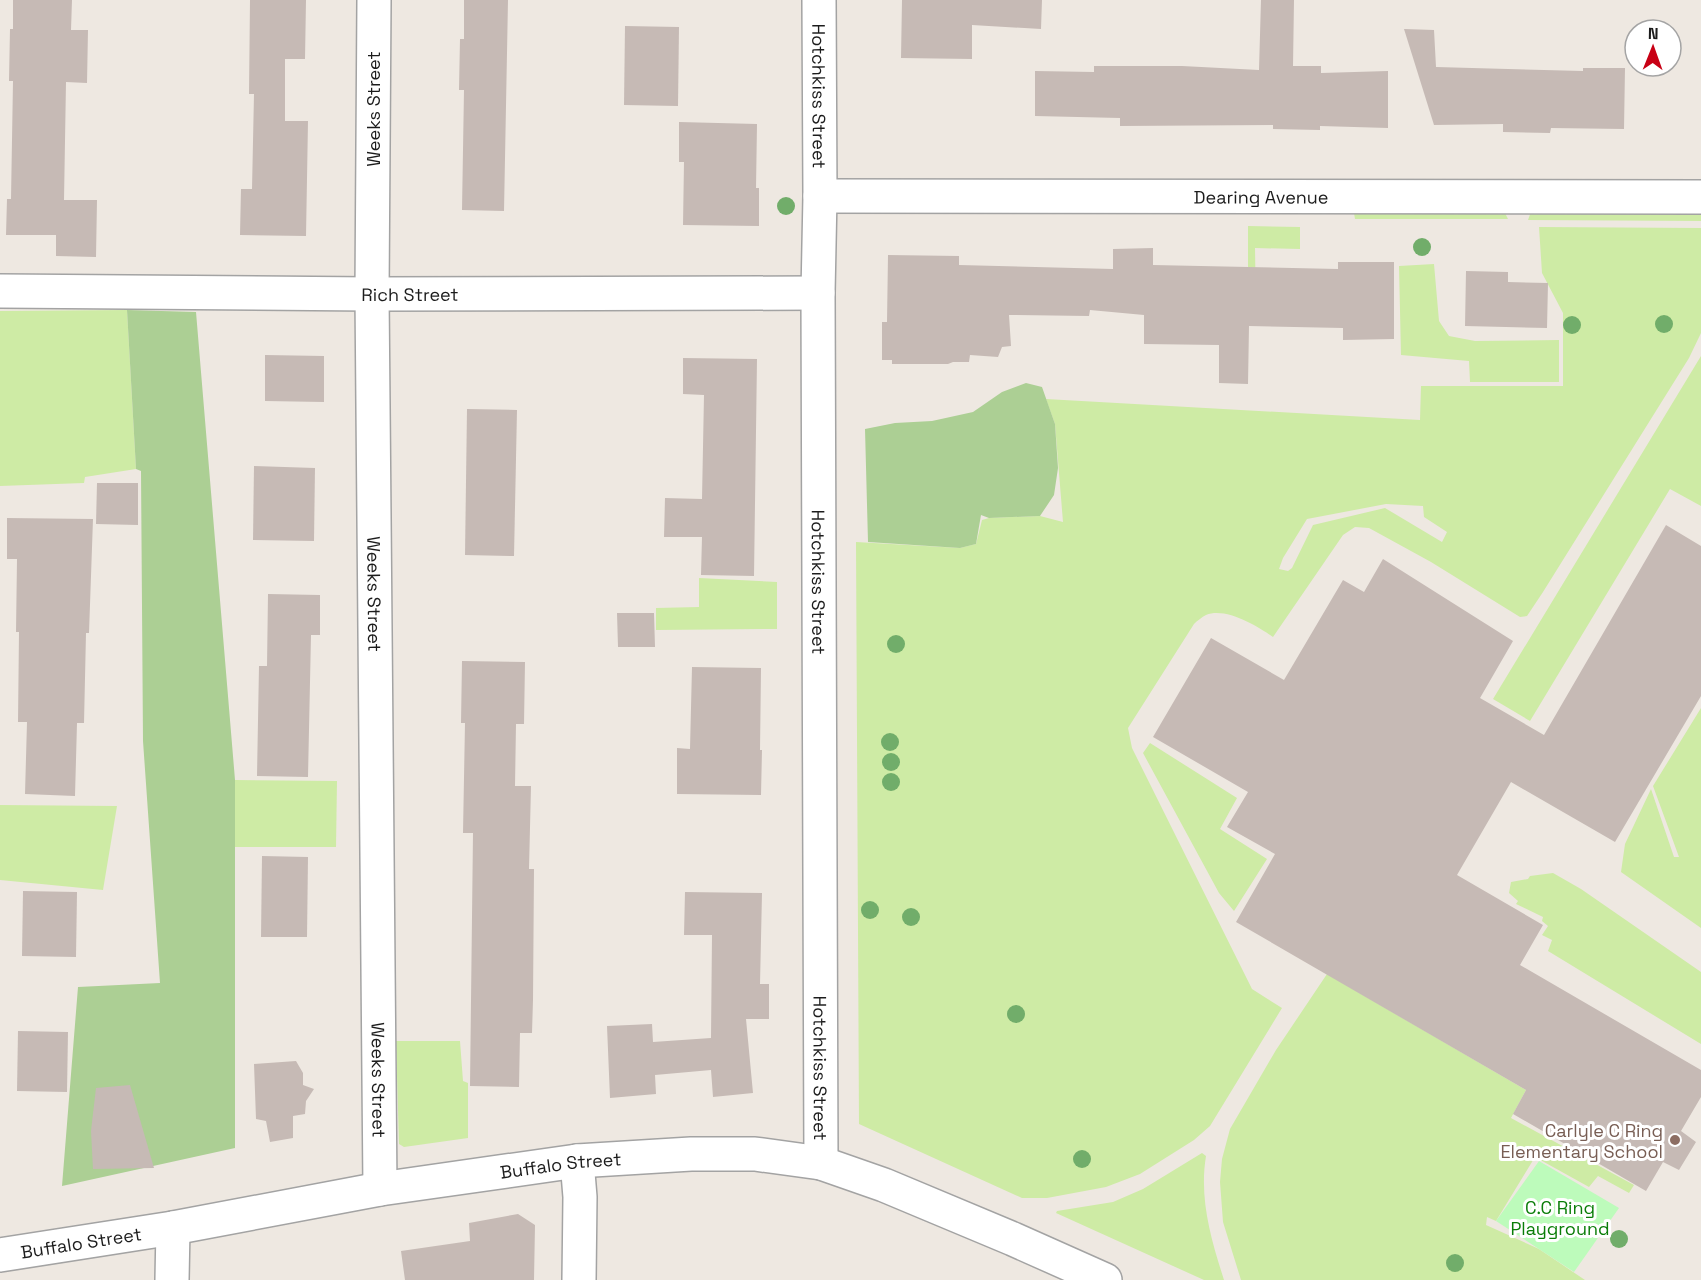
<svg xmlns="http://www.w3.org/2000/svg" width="1701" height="1280" viewBox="0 0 1701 1280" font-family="'Space Grotesk',sans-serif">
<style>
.grass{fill:#ceeba5;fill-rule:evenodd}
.forest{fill:#accf94}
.park{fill:#bdfbbb}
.building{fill:#c6bab5}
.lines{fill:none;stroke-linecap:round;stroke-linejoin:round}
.minor-casing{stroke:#a3a3a3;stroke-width:36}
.tertiary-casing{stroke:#a3a3a3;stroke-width:36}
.minor{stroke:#fff;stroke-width:33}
.tertiary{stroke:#fff;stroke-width:33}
.tree{fill:#71ad6a}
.education-dot{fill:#8d6e63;stroke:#fff;stroke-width:2}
.labels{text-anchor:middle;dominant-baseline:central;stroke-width:6;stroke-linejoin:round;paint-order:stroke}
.street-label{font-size:18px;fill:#1c1c1c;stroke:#fff}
.education-label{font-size:18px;fill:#785e54;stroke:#fff;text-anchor:end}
.park-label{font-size:18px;fill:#0a7d08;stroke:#fff}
</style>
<rect width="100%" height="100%" fill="#eee8e1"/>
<g class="grass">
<path d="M1356 209H1503L1508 219H1355L1354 213Z"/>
<path d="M1532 209 1701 210V221L1528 220Z"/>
<path d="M1248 226 1300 227V249L1255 248 1256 312H1248Z"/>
<path d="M1539 227 1701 228V333L1689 358 1543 592 1527 616 1520 617 1431 562 1369 528 1355 527 1343 535 1273 637C1257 626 1226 607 1206 615 1202 617 1197 621 1194 624L1128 728 1132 748 1252 989 1282 1008 1210 1126 1194 1140 1140 1174 1106 1187 1047 1198H1022L859 1124 856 542 960 548 976 544 982 520 989 518 1040 516 1063 522 1055 424 1046 399 1420 420 1421 386H1563V313L1542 273ZM1386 504 1423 506 1424 517 1447 532 1442 542 1385 508 1313 525 1292 568 1288 571 1279 569 1283 558 1307 519Z"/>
<path d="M1434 264 1439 321 1449 336 1475 341 1559 340V382H1470L1469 361 1401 355 1399 266Z"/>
<path d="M127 310 136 469 85 477 84 483 0 486V311Z"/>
<path d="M1701 356V506L1670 489 1530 721 1493 699Z"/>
<path d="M699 578 777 582V629L656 630V608L699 607Z"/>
<path d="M1701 708V928L1621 872 1625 844 1651 789 1674 857H1679L1653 786Z"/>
<path d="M1150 743 1237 798 1220 829 1267 859 1234 911 1219 893 1143 753Z"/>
<path d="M235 780 337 781 336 847H235Z"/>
<path d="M0 805 117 806 103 890 0 880Z"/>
<path d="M1553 873 1581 889 1701 972V1044L1548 951 1552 940 1542 935 1548 926 1542 921 1543 917 1516 904 1518 901 1509 893 1511 882 1528 879 1530 876Z"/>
<path d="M1327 974 1526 1090 1511 1118 1634 1185 1629 1193 1598 1176 1589 1187 1535 1157 1496 1221 1487 1217 1486 1225 1539 1249 1585 1280H1241L1223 1222 1220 1182 1222 1159 1230 1129 1276 1050Z"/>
<path d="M396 1041H460L463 1081 468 1083V1138L404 1147 399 1144Z"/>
<path d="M1202 1153 1206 1156C1199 1199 1211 1239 1224 1280H1204L1056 1213 1057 1211 1113 1202 1143 1189Z"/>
</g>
<g class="forest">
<path d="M127 310 196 312 235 780V1148L62 1186 78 987 160 983 143 741 141 471 136 469Z"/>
<path d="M1026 383 1042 387 1055 424 1058 468 1054 495 1040 516 989 518 981 515 976 544 960 548 868 542 865 429 895 423 932 421 973 412 1002 392Z"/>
</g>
<path class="park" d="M1539 1161 1619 1208 1574 1272 1496 1221Z"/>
<g class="building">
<path d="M13 0H72L71 30H88L87 83 66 82 64 200H97L96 257 56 256V235H6L7 199H11L13 81H9L10 29H13Z"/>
<path d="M250 0H306L305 59H285V121H308L306 236 240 235 241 189H252L254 94H249Z"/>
<path d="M464 0H508L504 211 462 210 464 90H459L460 39H464Z"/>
<path d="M902 0H1042L1041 29 972 25V59L901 58Z"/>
<path d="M1261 0H1294L1293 66H1321V73L1388 71V128L1320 126V130L1273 129V125L1120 126V118L1035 116V71L1094 72V66H1182L1259 70Z"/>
<path d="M625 26 679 27 678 106 624 105Z"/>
<path d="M1404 29 1434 30 1436 67 1583 71V68H1625L1624 129 1551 128 1550 133 1503 132V124L1434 125Z"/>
<path d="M679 122 757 124 756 188H759V226L683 225 684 162H679Z"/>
<path d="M1153 248V265L1338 269V262H1394V339L1343 340V328L1249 326 1248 384 1219 383V345L1144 344V315L1090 310 1089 316 1009 315 1011 346 1002 347 998 357 970 355 969 362H953L948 364H892V360H882V322H887L888 255 959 256V265L1113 269V249Z"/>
<path d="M1466 271 1508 272V282L1548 283 1547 328 1465 326Z"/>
<path d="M265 355 324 356V402L265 401Z"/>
<path d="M683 358 757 359 754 576 701 575 702 537H664L665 498 702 499 704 395 683 394Z"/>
<path d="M467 409 517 410 514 556 465 555Z"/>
<path d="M254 466 315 468 314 541 253 540Z"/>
<path d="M97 483H138V525L96 524Z"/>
<path d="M7 518 93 519 89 633H86L84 723H77L75 796 25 794 27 722H18L19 632H16L17 559H7Z"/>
<path d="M1666 525 1701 546V696L1615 842 1511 782 1457 875 1543 925 1520 965 1701 1070V1097L1681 1131 1696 1142 1679 1170 1663 1162 1646 1191 1513 1114 1526 1090 1236 922 1275 854 1227 827 1248 792 1153 737 1211 638 1284 680 1343 580 1364 592 1383 559 1513 641 1480 698 1544 735Z"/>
<path d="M268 594 320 595V635H311L308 777 257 776 259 666H267Z"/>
<path d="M617 613H654L655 647H618Z"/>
<path d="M462 661 525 662 524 724H516L515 786H531L529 869H534L533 1000 532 1033H520L519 1087 470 1086 473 833H463L465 723H461Z"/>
<path d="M692 667 761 668 760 750H762L761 795 677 794V748L690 749Z"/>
<path d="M262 856 308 857 307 937H261Z"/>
<path d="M23 891 77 892 76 957 22 956Z"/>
<path d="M685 892 762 893 760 984H769V1019H746L753 1093 713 1097 711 1070 655 1075 656 1094 610 1098 607 1026 652 1024 653 1042 711 1038 712 935H684Z"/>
<path d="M18 1031 68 1032 67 1092 17 1091Z"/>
<path d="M296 1061 303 1073V1085L314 1089 306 1101 305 1114 293 1116V1138L270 1142 266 1121 256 1119 254 1064Z"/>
<path d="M130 1085 154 1168 93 1169 91 1131 96 1088Z"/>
<path d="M518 1214 535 1225 534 1280H405L401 1251 470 1241 469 1223Z"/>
</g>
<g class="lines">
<g class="minor-casing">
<g id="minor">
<path id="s1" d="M374 0 372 294 380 1189"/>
<path id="s2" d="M819 0 820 196 818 293 821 1163"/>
<path id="s3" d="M820 196 1701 197"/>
<path id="s4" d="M0 291 372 294 818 293"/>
<path d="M577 1161 580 1197 579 1280"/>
<path d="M172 1280 173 1228"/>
</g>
</g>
<g class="tertiary-casing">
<g id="tertiary">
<path id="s5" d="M0 1255 173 1228 380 1189 577 1161 691 1154H755L821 1163 884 1185 1013 1239 1105 1280"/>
</g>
</g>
<use href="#minor" class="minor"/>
<use href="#tertiary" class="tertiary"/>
</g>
<g class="tree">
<circle cx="786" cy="206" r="9"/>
<circle cx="1422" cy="247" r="9"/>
<circle cx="1664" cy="324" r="9"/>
<circle cx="1572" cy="325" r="9"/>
<circle cx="896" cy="644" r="9"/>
<circle cx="890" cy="742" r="9"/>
<circle cx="891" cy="762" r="9"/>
<circle cx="891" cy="782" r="9"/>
<circle cx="870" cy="910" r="9"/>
<circle cx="911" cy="917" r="9"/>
<circle cx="1016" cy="1014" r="9"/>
<circle cx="1082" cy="1159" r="9"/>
<circle cx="1619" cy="1239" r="9"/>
<circle cx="1455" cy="1263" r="9"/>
</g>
<circle class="education-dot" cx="1675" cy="1140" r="6"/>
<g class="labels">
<g class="street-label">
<text stroke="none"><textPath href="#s2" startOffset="96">Hotchkiss Street</textPath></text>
<text transform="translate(373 109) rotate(-90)">Weeks Street</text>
<text stroke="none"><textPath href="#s3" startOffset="441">Dearing Avenue</textPath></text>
<text stroke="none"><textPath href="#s4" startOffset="410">Rich Street</textPath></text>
<text stroke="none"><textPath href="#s2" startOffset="582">Hotchkiss Street</textPath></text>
<text stroke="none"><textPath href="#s1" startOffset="594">Weeks Street</textPath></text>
<text stroke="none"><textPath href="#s2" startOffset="1068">Hotchkiss Street</textPath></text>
<text stroke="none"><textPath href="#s1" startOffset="1080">Weeks Street</textPath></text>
<text stroke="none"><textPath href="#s5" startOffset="568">Buffalo Street</textPath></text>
<text stroke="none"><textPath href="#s5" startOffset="82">Buffalo Street</textPath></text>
</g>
<g class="education-label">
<text x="1663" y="1130">Carlyle C Ring<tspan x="1663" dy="21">Elementary School</tspan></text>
</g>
<g class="park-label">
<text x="1560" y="1207">C.C Ring<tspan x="1560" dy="21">Playground</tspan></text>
</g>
</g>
<g transform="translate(1653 48) rotate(1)"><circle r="28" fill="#ffffff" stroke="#a4a4a4" stroke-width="1.5"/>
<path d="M0-4.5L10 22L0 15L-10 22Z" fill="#c80015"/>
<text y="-9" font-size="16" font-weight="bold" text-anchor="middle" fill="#1c1c1c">N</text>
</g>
</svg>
